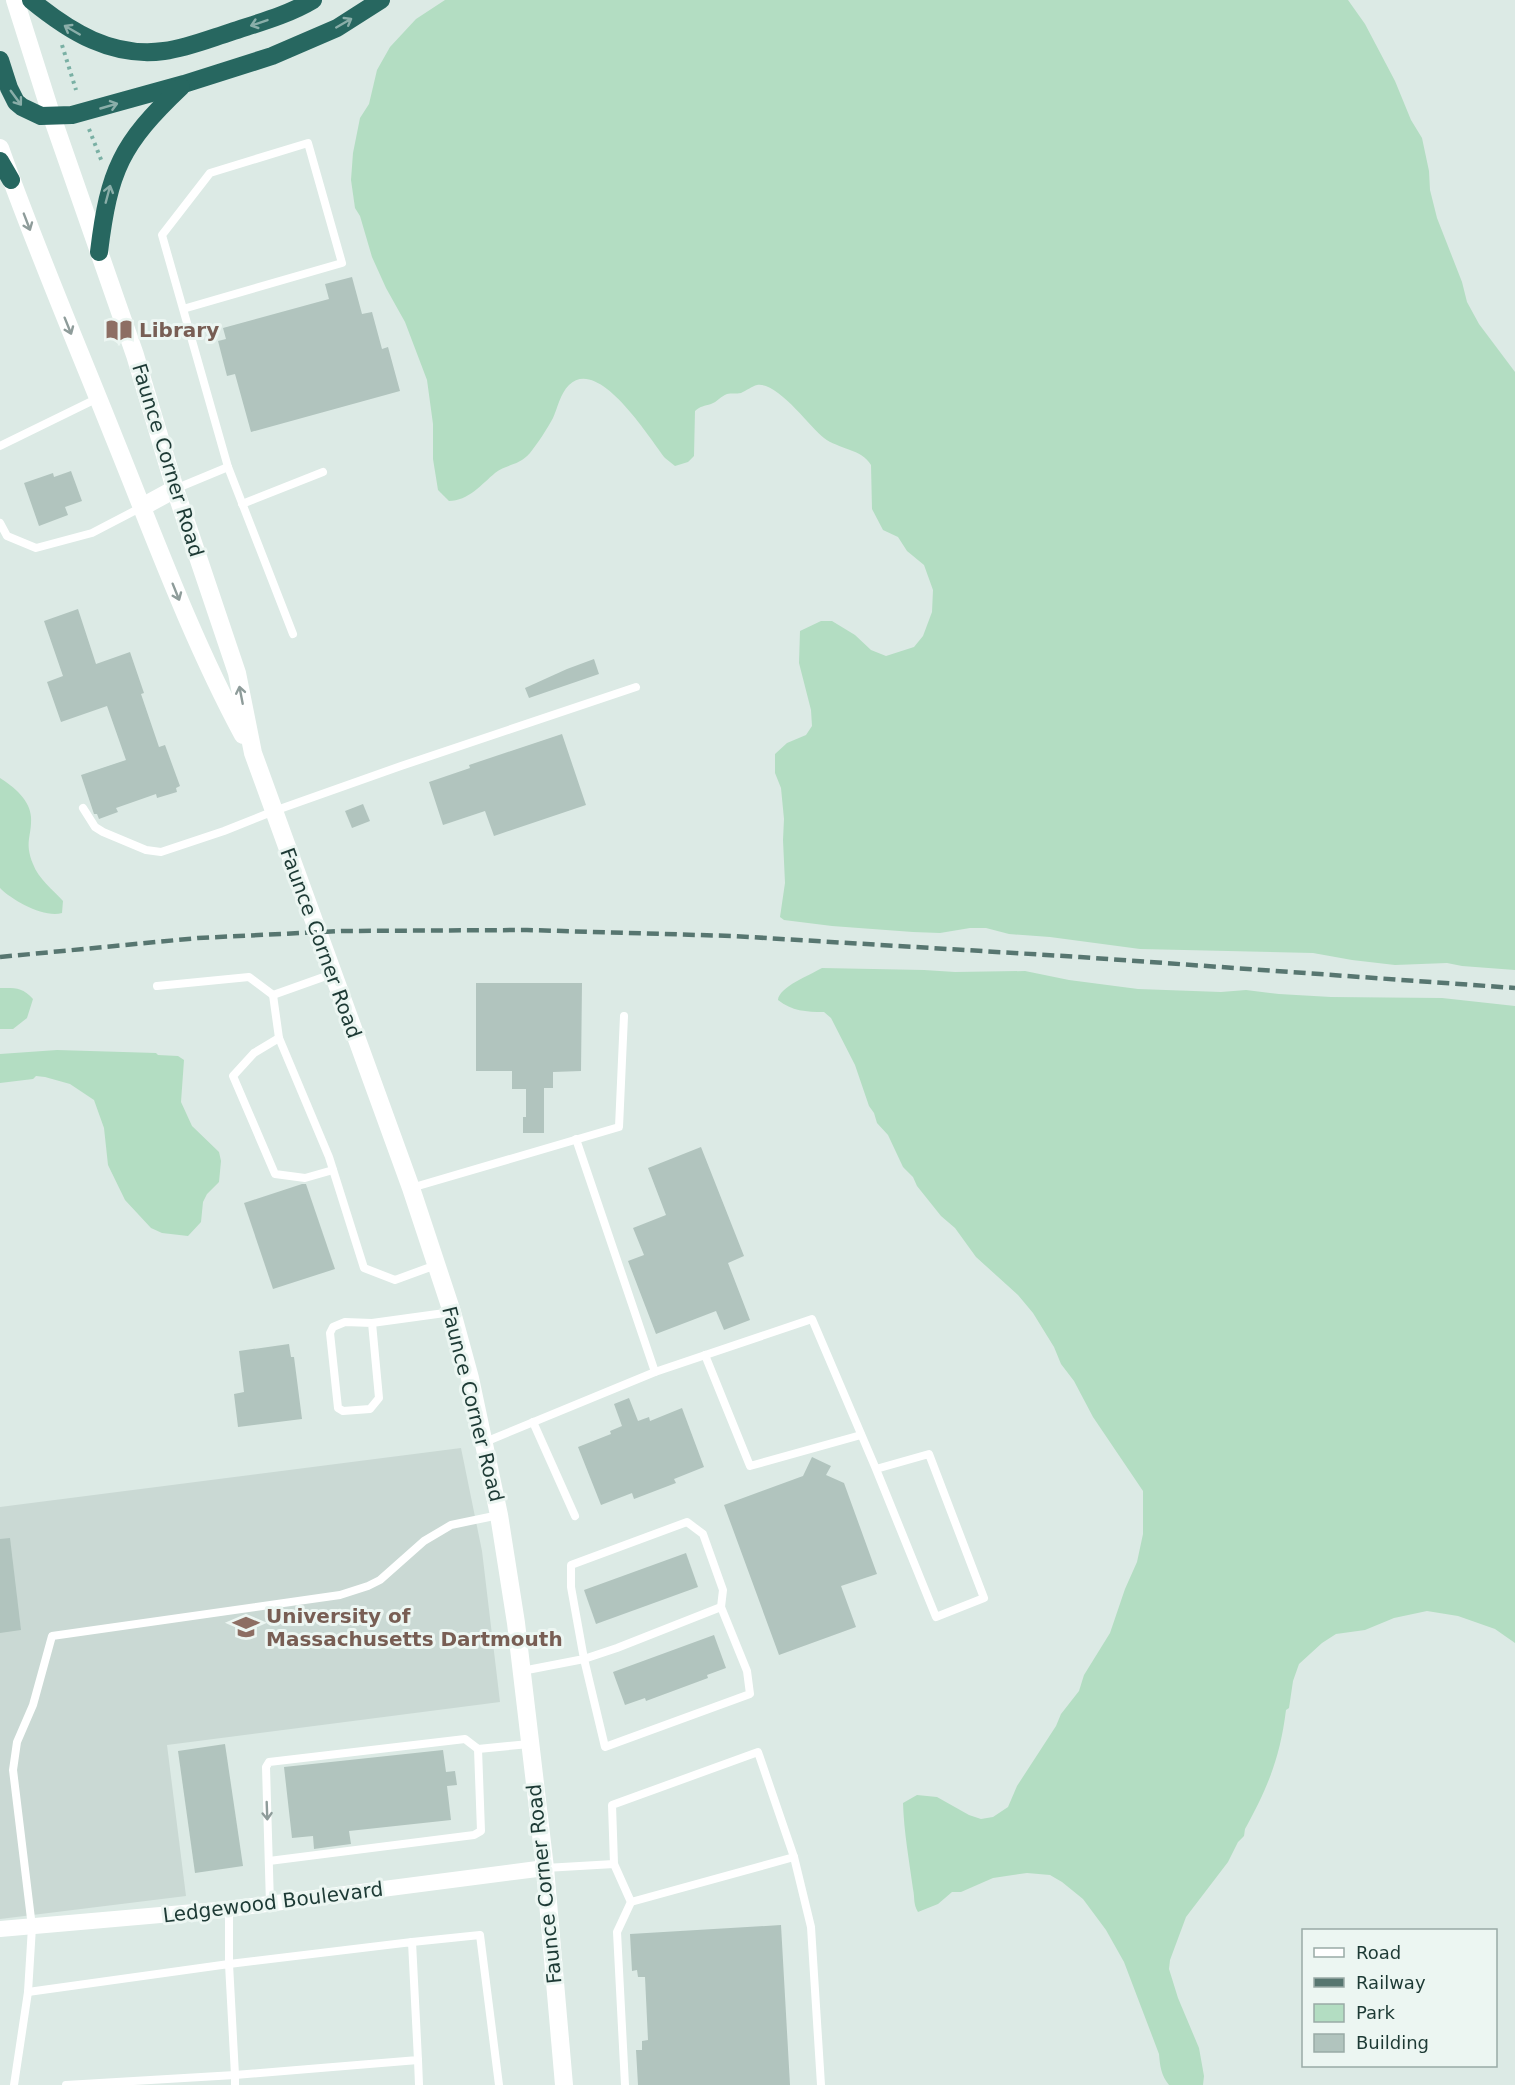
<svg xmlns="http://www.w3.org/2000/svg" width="1515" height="2085" viewBox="0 0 1515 2085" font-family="'DejaVu Sans',sans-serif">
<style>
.built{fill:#cad9d4}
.green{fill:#b3ddc2}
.building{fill:#b1c4be}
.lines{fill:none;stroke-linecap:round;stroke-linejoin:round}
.path{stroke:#7ab0a4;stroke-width:4;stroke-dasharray:3 4.5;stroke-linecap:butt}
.lane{stroke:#fff;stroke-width:8}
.street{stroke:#fff;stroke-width:16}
.secondary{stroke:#fff;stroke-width:18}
.highway{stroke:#276760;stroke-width:18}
.rail{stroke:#577670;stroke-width:4.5;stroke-dasharray:12 6;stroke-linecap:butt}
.oneway{stroke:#8aaea9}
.oneway2{stroke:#8e9c9a}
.labels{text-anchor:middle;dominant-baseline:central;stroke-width:6;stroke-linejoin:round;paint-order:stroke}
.education-label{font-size:20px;font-weight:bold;fill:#785e54;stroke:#ecf6f2;text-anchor:start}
.street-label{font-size:20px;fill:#1d3a35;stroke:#ecf6f2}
</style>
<rect width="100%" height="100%" fill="#dceae5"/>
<path class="built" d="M461 1448 482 1551 500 1702 167 1745 186 1896 0 1919V1507Z"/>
<g class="green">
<path d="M445 0H1348L1365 24 1395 81 1411 120 1422 138 1429 171 1430 190 1437 218 1462 282 1467 302 1479 324 1515 372V970L1462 966 1447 963 1395 965 1352 960 1313 953 1140 949 1050 937 1009 934 986 928H970L940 933 913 932 832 926 784 920 780 917 785 883 783 840 784 819 781 788 775 773V754L787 743 806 735 812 726 811 710 799 663 800 631 821 621H832L855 635 871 650 886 656 914 647 923 636 932 612 933 590 924 565 907 551 898 537 883 530 872 509 871 465C862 449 838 449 824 438 810 427 777 381 757 385 752 386 746 391 741 393 736 394 731 393 727 394 721 396 717 402 711 404 704 406 701 406 695 411L694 456 688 462 675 466 665 458C649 438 599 356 569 385 560 394 558 407 553 418 547 429 538 443 530 453 519 466 506 464 495 473 482 484 468 501 449 501L438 490 433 459V424L427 380 405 322 386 288 372 257 360 216 355 208 351 180 353 153 360 118 369 104 377 70 390 47 416 19Z"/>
<path d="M0 778C14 787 30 800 31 817 32 837 24 841 33 864 38 878 53 890 63 901L62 913C44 918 13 901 0 888Z"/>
<path d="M822 968 924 970 955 972 1025 971 1069 980 1138 989 1221 992 1246 990 1279 994 1331 997 1442 998 1515 1006V1643L1495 1629 1458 1616 1427 1611 1394 1618 1365 1630 1336 1634 1322 1643 1299 1664 1293 1681 1289 1708 1286 1710C1280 1758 1268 1787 1245 1829L1244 1836 1238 1842 1228 1862 1186 1917 1170 1960 1169 1969 1178 1998 1199 2048 1204 2076 1203 2085H1169C1161 2075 1160 2066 1159 2054L1124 1962 1106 1930 1083 1899 1062 1882 1050 1875 1027 1873 993 1878 961 1892H952L938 1904 918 1912C913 1904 915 1898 913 1889 909 1859 904 1833 903 1803L917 1795 937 1797 969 1815 981 1819 993 1817 1008 1807 1017 1786 1056 1726 1061 1714 1079 1691 1084 1675 1110 1633 1125 1589 1137 1562 1143 1534V1491L1093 1417 1074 1381 1061 1364 1054 1347 1033 1313 1018 1295 976 1257 955 1228 941 1216 917 1186 913 1177 903 1167 888 1135 877 1123 874 1113 869 1106 855 1065 831 1018 824 1012C806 1012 792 1011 778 1000 779 987 810 975 822 968Z"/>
<path d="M0 988C16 988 22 987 33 999L27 1018 13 1029H0Z"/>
<path d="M57 1050 156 1053 158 1055 178 1056 184 1060 181 1102 192 1126 219 1152 221 1161 219 1182 207 1194 203 1202 201 1222 188 1236 162 1233 151 1228 125 1200 108 1165 104 1128 94 1100 70 1084 45 1077 36 1076 33 1079 0 1083V1054Z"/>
</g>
<g class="building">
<path d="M352 277 362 314 372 312 382 349 388 347 400 391 251 432 235 374 227 376 218 341 226 339 223 328 329 299 325 284Z"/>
<path d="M71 471 82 501 65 507 68 515 39 526 24 483 53 473 54 477Z"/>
<path d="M78 609 96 664 130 652 144 693 141 694 159 747 165 745 180 786 176 788 177 792 157 798 156 794 116 808 118 812 99 819 97 814H94L81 775 126 760 107 706 61 722 47 682 63 676 44 621Z"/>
<path d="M594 659 599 674 529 698 525 688 567 669Z"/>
<path d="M562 734 586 805 494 836 485 811 443 825 429 782 470 768 469 765Z"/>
<path d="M363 804 370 821 352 828 345 811Z"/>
<path d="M476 983H582L581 1071 553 1072V1088H544V1133H523V1117H526V1089H512V1071H476Z"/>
<path d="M701 1147 744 1256 728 1263 750 1320 724 1330 716 1311 656 1334 628 1261 644 1255 633 1228 666 1215 648 1168Z"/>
<path d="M302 1184H306L335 1269 273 1289 244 1203Z"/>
<path d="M289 1344 291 1357H294L302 1419 238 1427 234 1394 244 1392 239 1351Z"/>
<path d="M629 1398 638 1421 649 1417 650 1421 682 1408 704 1467 674 1479 676 1483 634 1499 632 1493 601 1505 578 1447 611 1434 610 1431 622 1426 614 1404Z"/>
<path d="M812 1457 831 1466 826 1475 844 1483 877 1574 841 1586 856 1627 779 1655 724 1505 803 1476Z"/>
<path d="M10 1538 21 1630 0 1633V1539Z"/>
<path d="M686 1553 698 1587 596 1624 584 1590Z"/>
<path d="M714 1635 726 1668 707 1675 708 1678 673 1691 646 1701 645 1698 625 1705 613 1672Z"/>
<path d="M225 1744 243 1866 195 1873 178 1751Z"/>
<path d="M443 1750 446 1772 455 1771 457 1785 447 1786 451 1820 349 1831 351 1844 328 1847 314 1849 313 1836 292 1838 284 1767Z"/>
<path d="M781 1925 790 2085H638L636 2050H642V2041L648 2040 645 1977H638L637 1970 632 1971 630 1934Z"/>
</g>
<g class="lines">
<g class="path">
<path d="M62 45 76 90"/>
<path d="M89 129 102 162"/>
</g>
<g class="lane">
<path d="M183 309 342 263 308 143 210 173 162 235 228 467 293 634"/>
<path d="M0 446 98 398"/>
<path d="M175 489 228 467"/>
<path d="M242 504 323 472"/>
<path d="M0 523 7 536 36 548 92 533 142 507"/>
<path d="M83 808 95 827 103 832 146 850 161 852 224 831 274 811 401 766 636 687"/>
<path d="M157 986 249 977 273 995 332 974"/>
<path d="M273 995 279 1038 329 1157 364 1268 395 1280 436 1265"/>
<path d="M279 1038 254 1053 233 1076 275 1174 305 1178 333 1170"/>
<path d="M411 1188 619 1127 624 1016"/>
<path d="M372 1323 379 1398 370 1409 343 1411 338 1408 330 1333 333 1327 345 1322 372 1323 452 1312"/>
<path d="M705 1355 750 1466 861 1435"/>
<path d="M655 1372 812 1319 876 1469 929 1454 984 1598 936 1617 876 1469"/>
<path d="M533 1422 575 1516"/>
<path d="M485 1442 655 1372 576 1139"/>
<path d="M522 1671 584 1659 571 1587V1565L687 1522 703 1534 723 1590 721 1607 747 1671 750 1694 605 1747 584 1659 617 1648 721 1607"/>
<path d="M794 1857 811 1927 821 2085"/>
<path d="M269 1861 474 1835 481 1831 478 1749"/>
<path d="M545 1868 614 1864 631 1902 794 1857 758 1752 612 1805 614 1864"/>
<path d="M270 1904 266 1767 269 1762 465 1739 478 1749 529 1744"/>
<path d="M229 1909V1964L412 1942 418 2060 235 2075V2085"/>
<path d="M412 1942 480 1935 499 2085"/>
<path d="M28 1992 229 1964 235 2075 66 2085"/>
<path d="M418 2060 419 2085"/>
<path d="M14 2085 28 1992 32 1927 13 1770 17 1742 33 1705 52 1636 340 1595 368 1586 380 1580 424 1541 451 1525 499 1515"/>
<path d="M625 2085 617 1932 631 1902"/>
</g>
<path class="street" d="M0 1929 229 1909 545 1868"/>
<g class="secondary">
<path d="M15 0 52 117 135 355 175 489 237 673 253 753 411 1188 452 1312 470 1378 499 1515 516 1623 545 1868 564 2085"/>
<path d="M0 148C35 247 76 342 115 440 155 539 192 640 243 735"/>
<path d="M142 507 175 489"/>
</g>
<g class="highway">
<path d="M31 0C70 32 112 58 164 51 187 48 209 39 231 32 258 23 288 15 313 0"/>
<path d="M0 60 9 88 16 102 22 107 41 116 72 115 184 84 272 56 337 28 381 0"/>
<path d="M0 161 11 180"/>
<path d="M99 252C109 170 121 144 181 87"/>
</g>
<path class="rail" d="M0 957 198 938 342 931 527 930 733 936 1080 957 1515 988"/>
</g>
<defs><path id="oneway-shaft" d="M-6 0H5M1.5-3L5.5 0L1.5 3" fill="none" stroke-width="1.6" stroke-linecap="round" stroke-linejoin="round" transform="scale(1.5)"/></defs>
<g class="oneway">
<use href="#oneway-shaft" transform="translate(259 23) rotate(161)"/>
<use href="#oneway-shaft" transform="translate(344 23) rotate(-30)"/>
<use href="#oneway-shaft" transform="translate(72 30) rotate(-150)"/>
<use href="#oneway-shaft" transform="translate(16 98) rotate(54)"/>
<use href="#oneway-shaft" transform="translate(109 106) rotate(-16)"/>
<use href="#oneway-shaft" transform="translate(108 194) rotate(-75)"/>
</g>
<g class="oneway2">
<use href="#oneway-shaft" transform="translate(27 222) rotate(69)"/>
<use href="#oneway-shaft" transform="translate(68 326) rotate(68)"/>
<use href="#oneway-shaft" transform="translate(176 592) rotate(68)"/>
<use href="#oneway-shaft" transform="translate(241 695) rotate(-101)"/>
<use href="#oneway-shaft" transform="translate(267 1811) rotate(88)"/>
</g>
<defs>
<g id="library-bare" transform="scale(2.07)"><path d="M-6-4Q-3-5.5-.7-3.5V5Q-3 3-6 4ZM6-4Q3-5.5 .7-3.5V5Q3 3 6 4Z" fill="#8d6e63" stroke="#ecf6f2" stroke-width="2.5" paint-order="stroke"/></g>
<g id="university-bare" transform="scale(2.07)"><path d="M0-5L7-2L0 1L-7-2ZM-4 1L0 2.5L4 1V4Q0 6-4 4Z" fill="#8d6e63" stroke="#ecf6f2" stroke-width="2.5" paint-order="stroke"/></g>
</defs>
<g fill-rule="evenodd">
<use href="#library-bare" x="119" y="330"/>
<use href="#university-bare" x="246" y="1627"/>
</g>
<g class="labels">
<g class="education-label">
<text x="139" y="330">Library</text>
<text x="266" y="1616">University of<tspan x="266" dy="23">Massachusetts Dartmouth</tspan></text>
</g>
<g class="street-label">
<text transform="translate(168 460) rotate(73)">Faunce Corner Road</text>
<text transform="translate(321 943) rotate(70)">Faunce Corner Road</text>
<text transform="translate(473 1404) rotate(76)">Faunce Corner Road</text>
<text transform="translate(544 1884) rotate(-96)">Faunce Corner Road</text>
<text transform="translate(273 1902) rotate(-7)">Ledgewood Boulevard</text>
</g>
</g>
<rect x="1302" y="1929" width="195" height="138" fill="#ecf6f2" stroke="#99aba6" stroke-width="1.5"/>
<rect x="1314" y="1948" width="30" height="9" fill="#ffffff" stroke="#99aba6" stroke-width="1.5"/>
<text x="1356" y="1959" font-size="18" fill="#1d3a35">Road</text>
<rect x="1314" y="1978" width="30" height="9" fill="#577670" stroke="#99aba6" stroke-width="1.5"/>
<text x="1356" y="1989" font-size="18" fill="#1d3a35">Railway</text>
<rect x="1314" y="2004" width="30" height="18" fill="#b3ddc2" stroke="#99aba6" stroke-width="1.5"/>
<text x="1356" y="2019" font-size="18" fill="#1d3a35">Park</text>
<rect x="1314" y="2034" width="30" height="18" fill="#b1c4be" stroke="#99aba6" stroke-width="1.5"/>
<text x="1356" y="2049" font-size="18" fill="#1d3a35">Building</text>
</svg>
